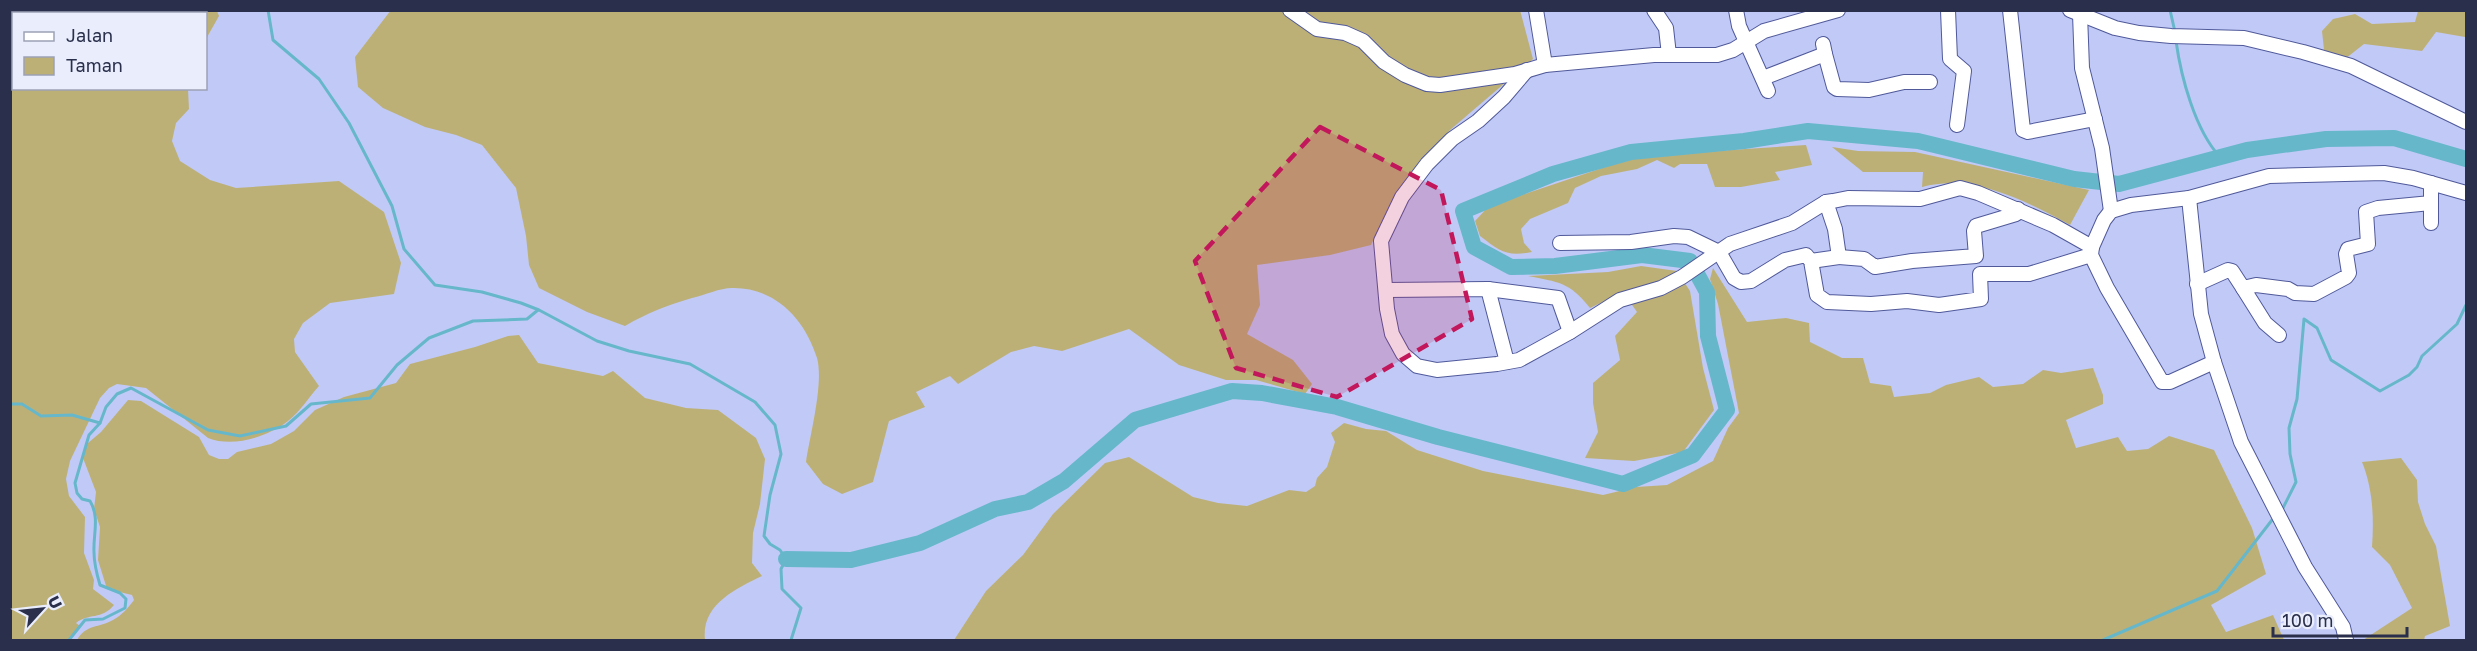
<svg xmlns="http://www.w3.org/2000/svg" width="2477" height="651" viewBox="0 0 2477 651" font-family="'Golos Text',sans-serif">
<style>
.green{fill:#bdb077}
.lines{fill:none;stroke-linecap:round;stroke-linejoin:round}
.stream{stroke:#67b7cb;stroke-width:3}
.river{stroke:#67b7cb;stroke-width:16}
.minor-casing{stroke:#50599a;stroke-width:16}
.minor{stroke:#fff;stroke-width:14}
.marked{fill:#c2185b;fill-opacity:0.2;stroke:#c2185b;stroke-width:4.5;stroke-dasharray:12 8;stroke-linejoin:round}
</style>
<rect width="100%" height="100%" fill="#c1caf6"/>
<g class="green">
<path d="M391 10H1520L1533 59 1450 130 1391 202 1371 245 1330 255 1257 265 1260 305 1247 334 1293 360 1312 384 1305 394 1256 380H1226L1179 365 1129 329 1062 351 1034 346 1011 352 958 384 950 376 916 392 925 407 889 421 873 482 842 494 823 484 806 462C810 435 824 383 817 358 805 319 775 287 732 288 720 288 705 295 692 298 668 305 647 313 625 326L587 312 539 288 529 265 526 236 516 188 482 145 456 135 425 127 383 108 358 87 355 57Z"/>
<path d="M10 11H217L219 16 206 39V14H14V88L188 89 189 109 176 123 172 141 180 161 210 180 236 188 339 181 384 212 401 263 394 294 330 303 303 323 294 339 295 352 319 386C309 397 300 412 288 421 267 437 233 448 208 438L146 388 117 384 109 388 100 398 70 461 66 479 69 496 85 517 84 553 94 580 93 589 114 605C102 620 88 613 76 623L80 626 68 640H11Z"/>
<path d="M2418 11H2466L2465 37 2436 32 2422 51 2364 44 2345 59 2324 50 2322 31 2333 19 2355 14 2372 24 2415 22Z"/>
<path d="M1806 145 1812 165 1775 172 1780 180 1741 187H1715L1707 164H1680L1674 168 1657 160 1637 169 1601 176 1575 188 1568 203 1530 219 1521 229 1524 243 1532 252C1506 257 1500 251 1480 236L1475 221 1489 206 1638 156Z"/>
<path d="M1832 147 1858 151 1915 152 2089 190 2070 225C2026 201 1973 173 1922 187L1923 172H1863Z"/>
<path d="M1641 266 1677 271 1690 291 1703 368 1714 410 1683 452 1634 461 1585 458 1598 432 1593 403V383L1620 360 1615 336 1637 312 1623 292 1590 308C1570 282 1558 282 1528 276L1608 272Z"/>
<path d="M1713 268 1747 322 1786 318 1809 323 1810 342 1842 358H1863L1870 383 1891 386 1894 397 1930 393 1946 385 1979 377 1993 387 2023 384 2043 370 2061 373 2093 368 2103 395V404L2066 420 2076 448 2118 437 2127 451 2148 449 2169 436 2214 450 2252 528 2266 574 2211 605 2226 632 2273 615 2284 640H954L986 591 1023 555 1053 514 1105 463 1129 457 1193 497 1218 503 1247 506 1289 490 1306 492 1315 486 1317 478 1327 467 1335 442 1331 433 1344 423 1366 429 1386 431 1417 450 1483 471 1603 495 1636 487 1667 485 1713 461 1728 428 1739 413 1718 304 1710 279Z"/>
<path d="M519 335 538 363 603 376 613 371 645 398 686 408 718 410 756 438 765 459 760 504 753 533 752 563 762 576C735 589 701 605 705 640H77C86 624 99 628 113 620 122 615 128 608 134 600L132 595 107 589 98 560 100 527 94 509 96 492 83 458V454L88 443 101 432 128 400 141 401 199 437 209 455 219 459H228L237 452 271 444 294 431 315 410 344 397 396 383 410 364 475 347 508 336Z"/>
<path d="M2401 458 2417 480 2418 502 2425 524 2436 546 2450 626 2425 636 2424 640H2363L2412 608 2390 565 2372 547C2374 518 2373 489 2362 462Z"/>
</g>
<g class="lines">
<g class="stream">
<path d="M268 10 273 40 319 79 349 123 392 206 404 249 435 285 482 292 521 303 539 310 597 341 629 351 690 364 755 402 775 425 781 454 770 495 764 536 770 544 780 550 786 559 781 569 782 589 801 608 791 640"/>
<path d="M2170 10 2175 32"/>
<path d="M2176 41C2181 77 2195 130 2220 157"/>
<path d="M10 404H22L41 416 72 415 100 423"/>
<path d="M2282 510 2296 482 2290 454 2289 428 2297 399 2304 319 2317 328 2331 360 2380 391 2409 375 2417 367 2422 356 2457 324 2466 305"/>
<path d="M69 640 85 620 103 619 125 608 126 599 120 593 100 585C97 575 94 563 94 552 93 534 100 518 90 501L82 499 77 493 75 483 89 435 100 423 106 407 117 394 131 388 208 430 240 436 286 426 311 404 370 398 397 365 429 338 473 321 527 319 538 310"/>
<path d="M2103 640 2217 591 2272 520"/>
</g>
<path class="river" d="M786 559 851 560 920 543 995 509 1028 502 1064 481 1135 420 1232 391 1262 393 1337 407 1438 437 1623 484 1693 455 1727 410 1708 336 1707 292 1690 261 1642 255 1555 266 1511 267 1474 247 1463 211 1553 174 1631 152 1744 141 1808 131 1918 141 2074 179 2119 184 2247 150 2326 139 2394 138 2466 159"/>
<g class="minor-casing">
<g id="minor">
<path d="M1290 10 1317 29 1345 33 1363 41 1384 62 1405 75 1427 84 1440 85 1515 74 1545 65 1654 55H1717L1733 50 1764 31 1838 10"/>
<path d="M1536 10 1545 65"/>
<path d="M1654 10 1666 28 1669 55"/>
<path d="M1736 10 1739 26 1768 91"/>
<path d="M1948 10 1950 59 1964 71 1957 125"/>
<path d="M2010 10 2023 130 2028 132 2095 119"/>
<path d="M2070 10 2115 28 2139 33 2171 36 2244 38 2303 52 2351 66 2466 122"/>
<path d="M2080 14 2082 68 2102 148 2111 211"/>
<path d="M1825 54 1834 87 1837 89 1869 90 1904 82H1930"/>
<path d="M1527 70 1504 97 1478 121 1452 139 1427 164 1402 197 1381 241 1387 309 1392 334 1403 354 1417 366 1437 370 1497 364 1519 360 1570 332 1620 300 1661 288 1682 277 1730 244 1792 223 1826 202 1833 201 1848 198 1920 199 1960 188 1978 193 2053 225 2092 247 2104 220 2111 211 2131 205 2189 198 2269 176 2384 173 2413 178 2466 193"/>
<path d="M1763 78 1825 54 1823 44"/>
<path d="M2189 198 2201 314 2214 362 2241 442 2305 567 2343 627 2346 640"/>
<path d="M2431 203V223"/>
<path d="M1560 243 1631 242 1674 236 1688 237 1719 252 1734 278 1741 282 1751 281 1785 260 1806 255 1811 261 1817 295 1827 302 1871 304 1907 301 1939 305 1981 299 1980 274H2029L2091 255"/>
<path d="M2092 247 2091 255 2107 288 2162 382H2170L2214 362"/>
<path d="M1839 257 1864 259 1875 267 1912 261 1976 256 1974 231 1976 226 2016 214 2018 209"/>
<path d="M1811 261 1839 257 1835 229 1826 202"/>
<path d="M2197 284 2228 270 2232 271 2243 288 2256 285 2288 289 2295 293 2314 294 2346 277 2349 273 2346 254 2348 249 2368 244 2366 212 2378 208 2431 203V183"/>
<path d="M2243 288 2265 323 2279 335"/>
<path d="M1488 289 1558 298 1570 332"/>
<path d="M1387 290 1488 289 1507 362"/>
</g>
</g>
<use href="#minor" class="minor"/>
</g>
<path class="marked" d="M1320 127 1441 190 1472 319 1337 397 1236 368 1195 261Z"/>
<rect width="2477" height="651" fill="none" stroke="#2a2f4b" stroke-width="24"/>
<rect x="12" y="12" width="195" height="78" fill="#e9edfc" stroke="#9da1b5" stroke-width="1.5"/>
<rect x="24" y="32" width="30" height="9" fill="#ffffff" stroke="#9da1b5" stroke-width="1.5"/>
<text x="66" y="42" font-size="18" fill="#2a2f4b">Jalan</text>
<rect x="24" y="57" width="30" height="18" fill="#bdb077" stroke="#9da1b5" stroke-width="1.5"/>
<text x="66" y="72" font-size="18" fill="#2a2f4b">Taman</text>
<g transform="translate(42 609) rotate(63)" stroke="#e9edfc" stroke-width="4.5" paint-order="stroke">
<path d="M0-4.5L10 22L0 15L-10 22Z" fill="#2a2f4b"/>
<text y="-9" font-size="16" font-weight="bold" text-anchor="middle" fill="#2a2f4b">U</text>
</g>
<path d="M2273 627v9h134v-9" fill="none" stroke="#2a2f4b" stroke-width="3"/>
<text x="2282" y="627" font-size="18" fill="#2a2f4b" stroke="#e9edfc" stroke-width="4.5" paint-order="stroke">100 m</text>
</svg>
